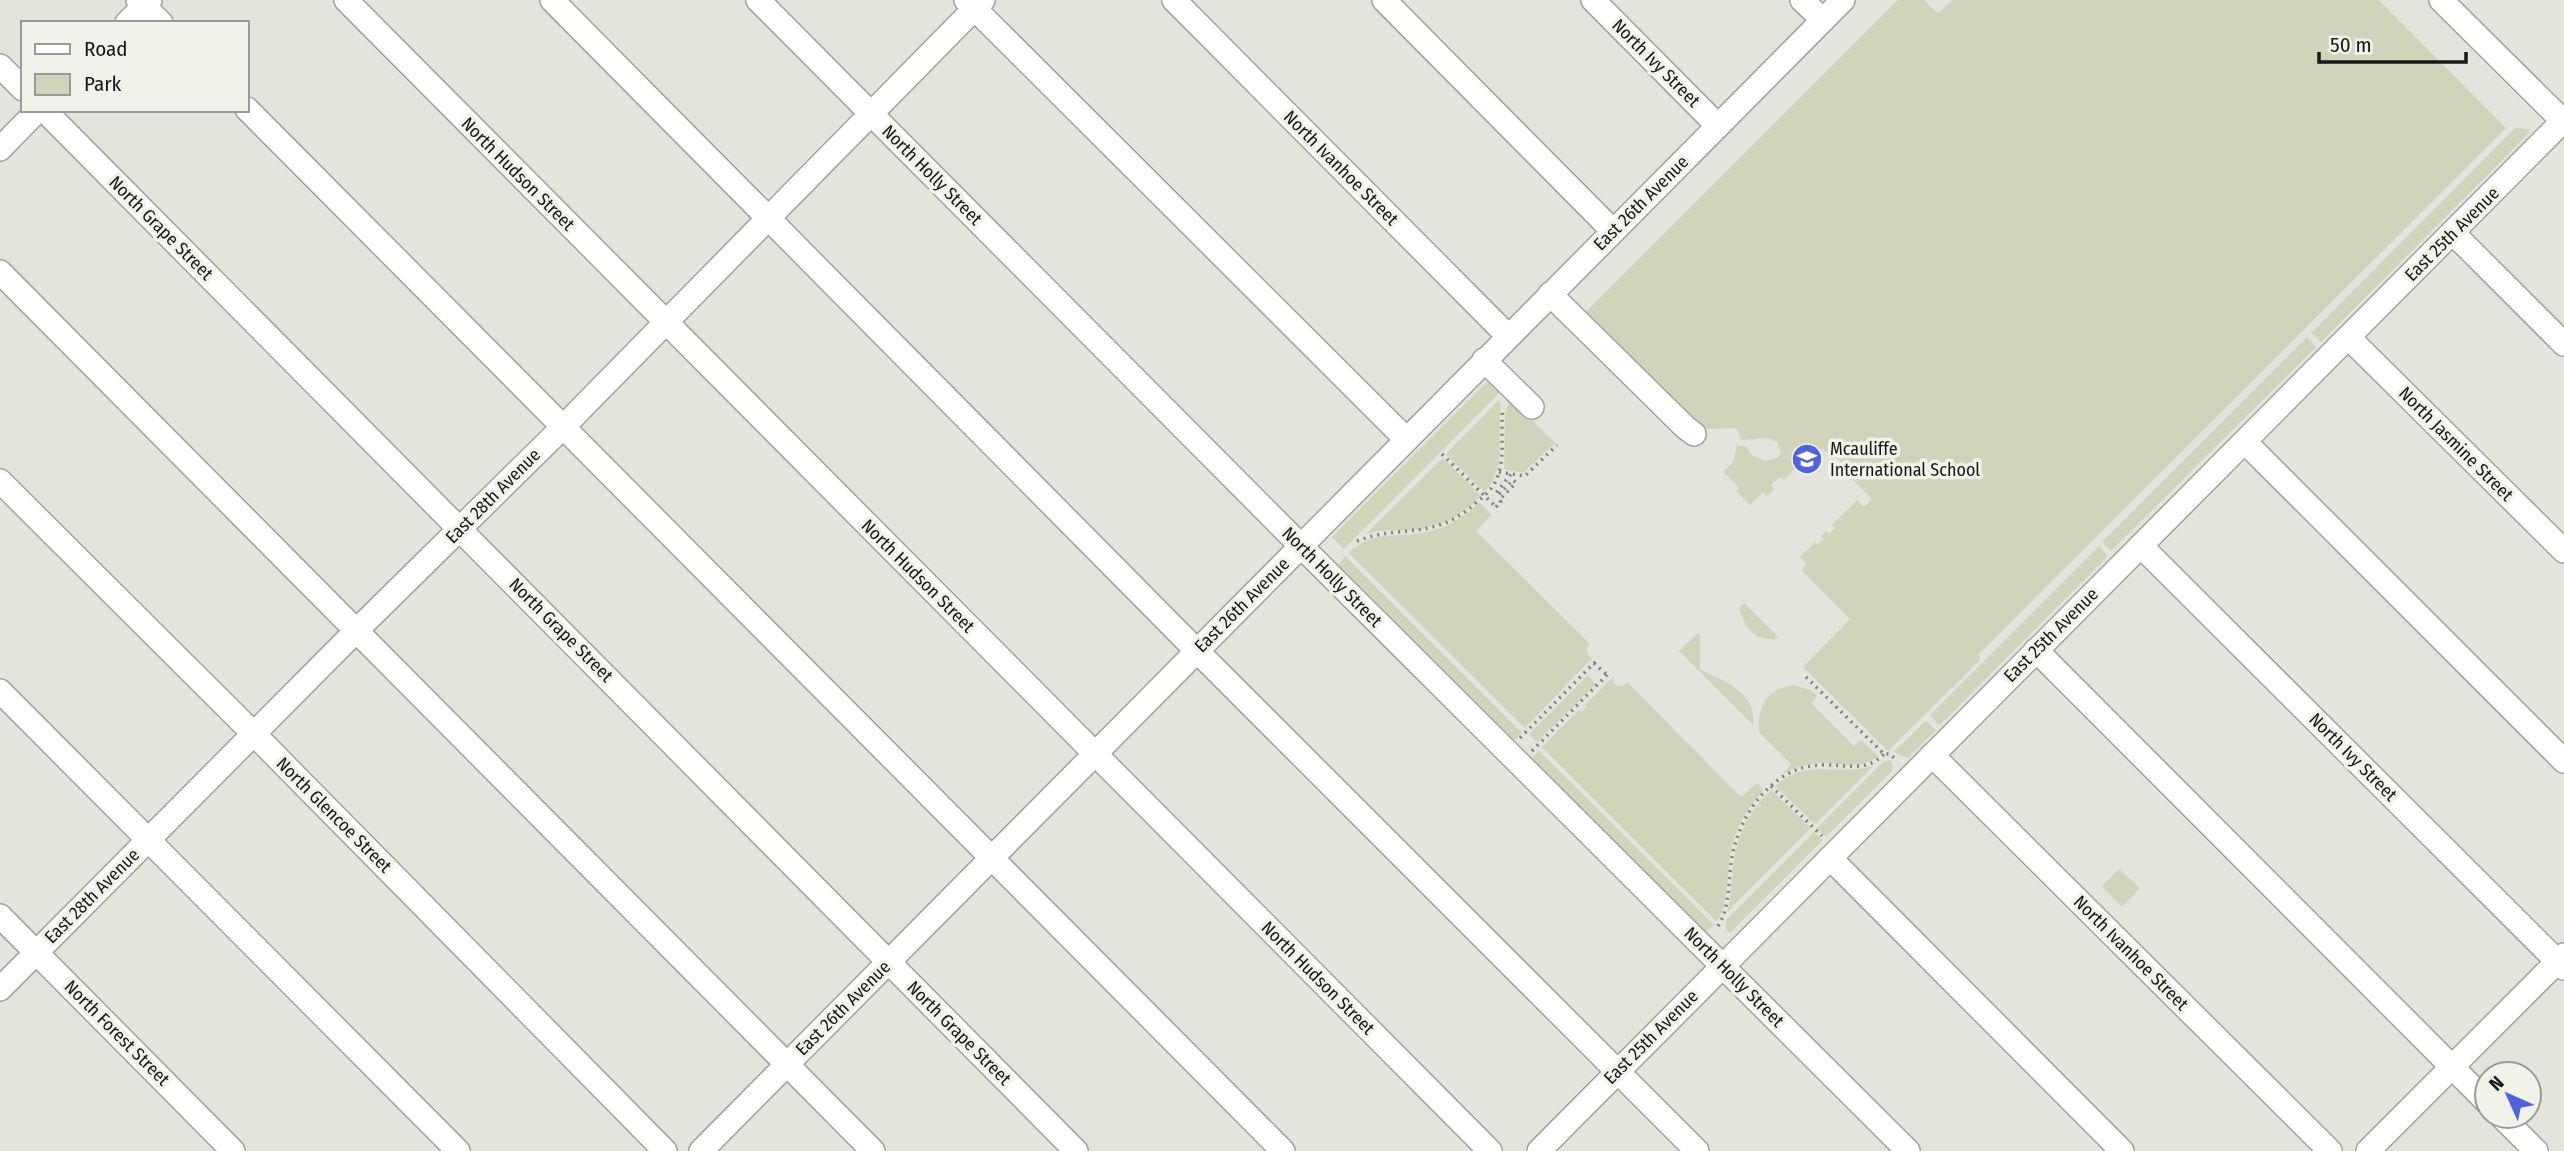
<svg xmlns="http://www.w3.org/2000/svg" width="2564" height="1151" viewBox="0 0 2564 1151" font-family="'Fira Sans Condensed',sans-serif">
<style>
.green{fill:#cfd4bb}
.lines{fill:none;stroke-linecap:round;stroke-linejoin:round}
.minor-casing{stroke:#a1a39b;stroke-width:26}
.path{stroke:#81827c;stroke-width:3.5;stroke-dasharray:2 5;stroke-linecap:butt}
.minor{stroke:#fff;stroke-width:23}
.labels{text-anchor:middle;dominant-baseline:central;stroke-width:7;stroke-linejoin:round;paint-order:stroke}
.street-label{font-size:18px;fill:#181816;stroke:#f1f3eb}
.poi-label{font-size:18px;fill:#181816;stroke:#f1f3eb;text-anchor:start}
</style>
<rect width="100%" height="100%" fill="#e3e5dd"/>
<g class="green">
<path d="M1898 0H1924L1938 14 1952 0H2379L2506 128 1978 655 1981 659 1888 751 1803 667 1850 619 1801 570 1807 564 1800 557 1815 542 1818 544 1824 539 1821 536 1826 531 1829 534 1835 528 1832 525 1857 500 1864 507 1872 499 1838 465 1841 462 1836 457 1833 460 1822 448 1819 451 1815 447 1784 480 1780 477 1771 485 1774 489 1767 496 1763 492 1750 505 1736 491 1739 487 1723 472 1733 462 1737 446H1746L1752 455 1765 461 1779 457 1781 452 1777 442C1763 433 1753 442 1740 439L1737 428 1704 429 1695 427 1581 317Z"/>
<path d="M2515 128 2526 129 2530 132 2321 342 2311 333Z"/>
<path d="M2307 337 2316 347 2111 551 2102 542Z"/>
<path d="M1487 382H1494L1502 390 1344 549 1332 537Z"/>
<path d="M1510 398 1555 443 1523 473 1504 469 1505 413Z"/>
<path d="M1499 400 1501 405C1496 434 1508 468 1484 492L1446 454Z"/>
<path d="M1443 458 1481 496C1462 516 1439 528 1411 530 1396 531 1382 529 1366 534Z"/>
<path d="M1480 502 1491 515 1476 531 1590 644 1587 648 1588 655 1592 658 1525 728 1349 553C1371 530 1398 538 1427 532 1447 528 1465 516 1480 502Z"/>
<path d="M2099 546 2108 556 1941 724H1938L1930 715Z"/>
<path d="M1345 556 1522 733 1514 740 1339 565Z"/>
<path d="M1744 603 1778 637 1776 639C1756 641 1746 630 1740 611L1739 608Z"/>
<path d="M1697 634H1700V669C1723 682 1758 692 1753 725L1679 651Z"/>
<path d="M1588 675 1596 684 1537 742 1529 734Z"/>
<path d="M1614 676 1613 683 1618 686H1623L1627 682 1741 797 1757 783 1764 790C1745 809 1732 835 1729 863 1727 883 1728 904 1717 922L1542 747 1579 710 1582 712 1587 707 1585 705Z"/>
<path d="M1793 685 1810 690 1817 696 1811 703 1854 746 1861 740 1878 756C1862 771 1841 763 1822 763 1807 763 1795 767 1783 774L1791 764 1759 732C1757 706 1767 689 1793 685Z"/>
<path d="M1926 721 1936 730 1908 758 1893 752Z"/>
<path d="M1539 751 1714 925 1706 931 1532 758Z"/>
<path d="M1891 760 1893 770 1826 837 1817 828 1883 762Z"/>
<path d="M1873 766 1815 824 1775 786C1808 757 1836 777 1873 766Z"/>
<path d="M1771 790 1811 828 1727 912C1732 897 1731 884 1733 868 1736 837 1749 811 1771 790Z"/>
<path d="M1814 832 1823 840 1730 933 1726 930 1727 919Z"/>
<path d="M2119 869 2140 888 2122 907 2102 886Z"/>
</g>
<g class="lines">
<g class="minor-casing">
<g id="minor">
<path d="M138 0 161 23"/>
<path d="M346 0 1490 1151"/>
<path d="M552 0 1196 650 1697 1151"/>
<path d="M758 0 1300 545 1908 1151"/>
<path d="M966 0 1406 439"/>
<path d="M1174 0 1508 336"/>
<path d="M1384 0 1613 231"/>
<path d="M1593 0 1718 126"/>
<path d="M1802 0 1823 20"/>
<path d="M2441 0 2564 122"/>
<path d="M127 23 150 0"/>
<path d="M0 66 23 89"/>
<path d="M247 109 1283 1151"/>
<path d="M44 110 1076 1151"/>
<path d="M0 149 38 110"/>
<path d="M2453 233 2564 344"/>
<path d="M0 272 873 1151"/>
<path d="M1550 294 1685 427 1694 434"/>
<path d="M2349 338 2564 551"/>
<path d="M1484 360 1532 407"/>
<path d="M2245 442 2564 761"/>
<path d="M0 481 254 734 665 1151"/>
<path d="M2141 546 2564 968"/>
<path d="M2036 650 2487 1102"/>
<path d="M0 691 458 1151"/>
<path d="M1932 755 2330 1151"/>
<path d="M1830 858 2122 1151"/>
<path d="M0 916 233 1151"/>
<path d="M0 989 355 632 563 427 983 0"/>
<path d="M2501 1116 2536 1151"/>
<path d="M701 1151 1843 0"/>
<path d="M1539 1151 2564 120"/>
<path d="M2368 1151 2564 955"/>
</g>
</g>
<g class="path">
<path d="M1442 454 1496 507"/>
<path d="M1499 472 1525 476 1557 445"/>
<path d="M1496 507 1501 502 1499 500 1516 483 1513 480 1498 495 1496 493 1511 474"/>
<path d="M1357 541C1404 523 1433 542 1477 502 1487 494 1496 485 1499 472 1505 451 1500 430 1503 408"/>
<path d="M1594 663 1607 675"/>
<path d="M1806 677 1884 754H1890L1897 761"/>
<path d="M1520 738 1598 659"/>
<path d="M1532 751 1610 672"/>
<path d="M1771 786 1822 836"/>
<path d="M1718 926C1730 907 1728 885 1731 863 1734 842 1742 821 1755 803 1772 781 1794 765 1823 765 1846 764 1866 773 1884 754"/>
</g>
<use href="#minor" class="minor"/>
</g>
<defs>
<g id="school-disc" transform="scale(1.575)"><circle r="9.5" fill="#5163d9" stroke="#f1f3eb"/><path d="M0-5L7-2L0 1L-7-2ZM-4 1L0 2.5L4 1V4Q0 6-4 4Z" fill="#fff"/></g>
</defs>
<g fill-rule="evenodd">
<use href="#school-disc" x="1807" y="459"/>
</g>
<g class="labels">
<g class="street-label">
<text transform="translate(1656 63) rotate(45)">North Ivy Street</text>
<text transform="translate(1341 168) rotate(45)">North Ivanhoe Street</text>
<text transform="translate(518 174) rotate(45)">North Hudson Street</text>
<text transform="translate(932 175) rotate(45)">North Holly Street</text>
<text transform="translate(1641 203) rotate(-45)">East 26th Avenue</text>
<text transform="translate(161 228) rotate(45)">North Grape Street</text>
<text transform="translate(2452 234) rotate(-45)">East 25th Avenue</text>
<text transform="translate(2456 444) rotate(45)">North Jasmine Street</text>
<text transform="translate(493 496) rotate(-45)">East 28th Avenue</text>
<text transform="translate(918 576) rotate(45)">North Hudson Street</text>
<text transform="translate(1332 577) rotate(45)">North Holly Street</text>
<text transform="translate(1242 605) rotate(-45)">East 26th Avenue</text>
<text transform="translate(561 630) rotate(45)">North Grape Street</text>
<text transform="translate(2051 635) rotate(-45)">East 25th Avenue</text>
<text transform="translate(2353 757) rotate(45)">North Ivy Street</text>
<text transform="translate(334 815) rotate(45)">North Glencoe Street</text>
<text transform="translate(92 896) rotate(-45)">East 28th Avenue</text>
<text transform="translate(2131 953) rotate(45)">North Ivanhoe Street</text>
<text transform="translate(1734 977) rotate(45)">North Holly Street</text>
<text transform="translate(1318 978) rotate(45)">North Hudson Street</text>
<text transform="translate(843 1008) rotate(-45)">East 26th Avenue</text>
<text transform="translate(117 1033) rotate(45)">North Forest Street</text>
<text transform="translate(959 1033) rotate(45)">North Grape Street</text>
<text transform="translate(1651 1037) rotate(-45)">East 25th Avenue</text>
</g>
<g class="poi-label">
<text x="1830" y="449">Mcauliffe<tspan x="1830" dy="21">International School</tspan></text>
</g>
</g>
<rect x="21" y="21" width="228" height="91" fill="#f1f3eb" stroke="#9a9b96" stroke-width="2"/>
<rect x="35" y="44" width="35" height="10" fill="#ffffff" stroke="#9a9b96" stroke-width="2"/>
<text x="84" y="56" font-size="21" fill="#181816">Road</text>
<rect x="35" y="74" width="35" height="21" fill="#cfd4bb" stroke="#9a9b96" stroke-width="2"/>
<text x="84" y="91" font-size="21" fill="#181816">Park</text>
<g transform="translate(2508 1095) rotate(315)"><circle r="33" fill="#f1f3eb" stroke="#9a9b96" stroke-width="2"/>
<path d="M0-5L12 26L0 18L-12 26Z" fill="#5163d9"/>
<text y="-10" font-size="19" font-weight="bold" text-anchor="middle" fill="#181816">N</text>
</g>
<path d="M2319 52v10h147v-10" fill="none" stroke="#181816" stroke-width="3.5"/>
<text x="2330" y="52" font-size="21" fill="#181816" stroke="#f1f3eb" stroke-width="5" paint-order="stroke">50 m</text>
</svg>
